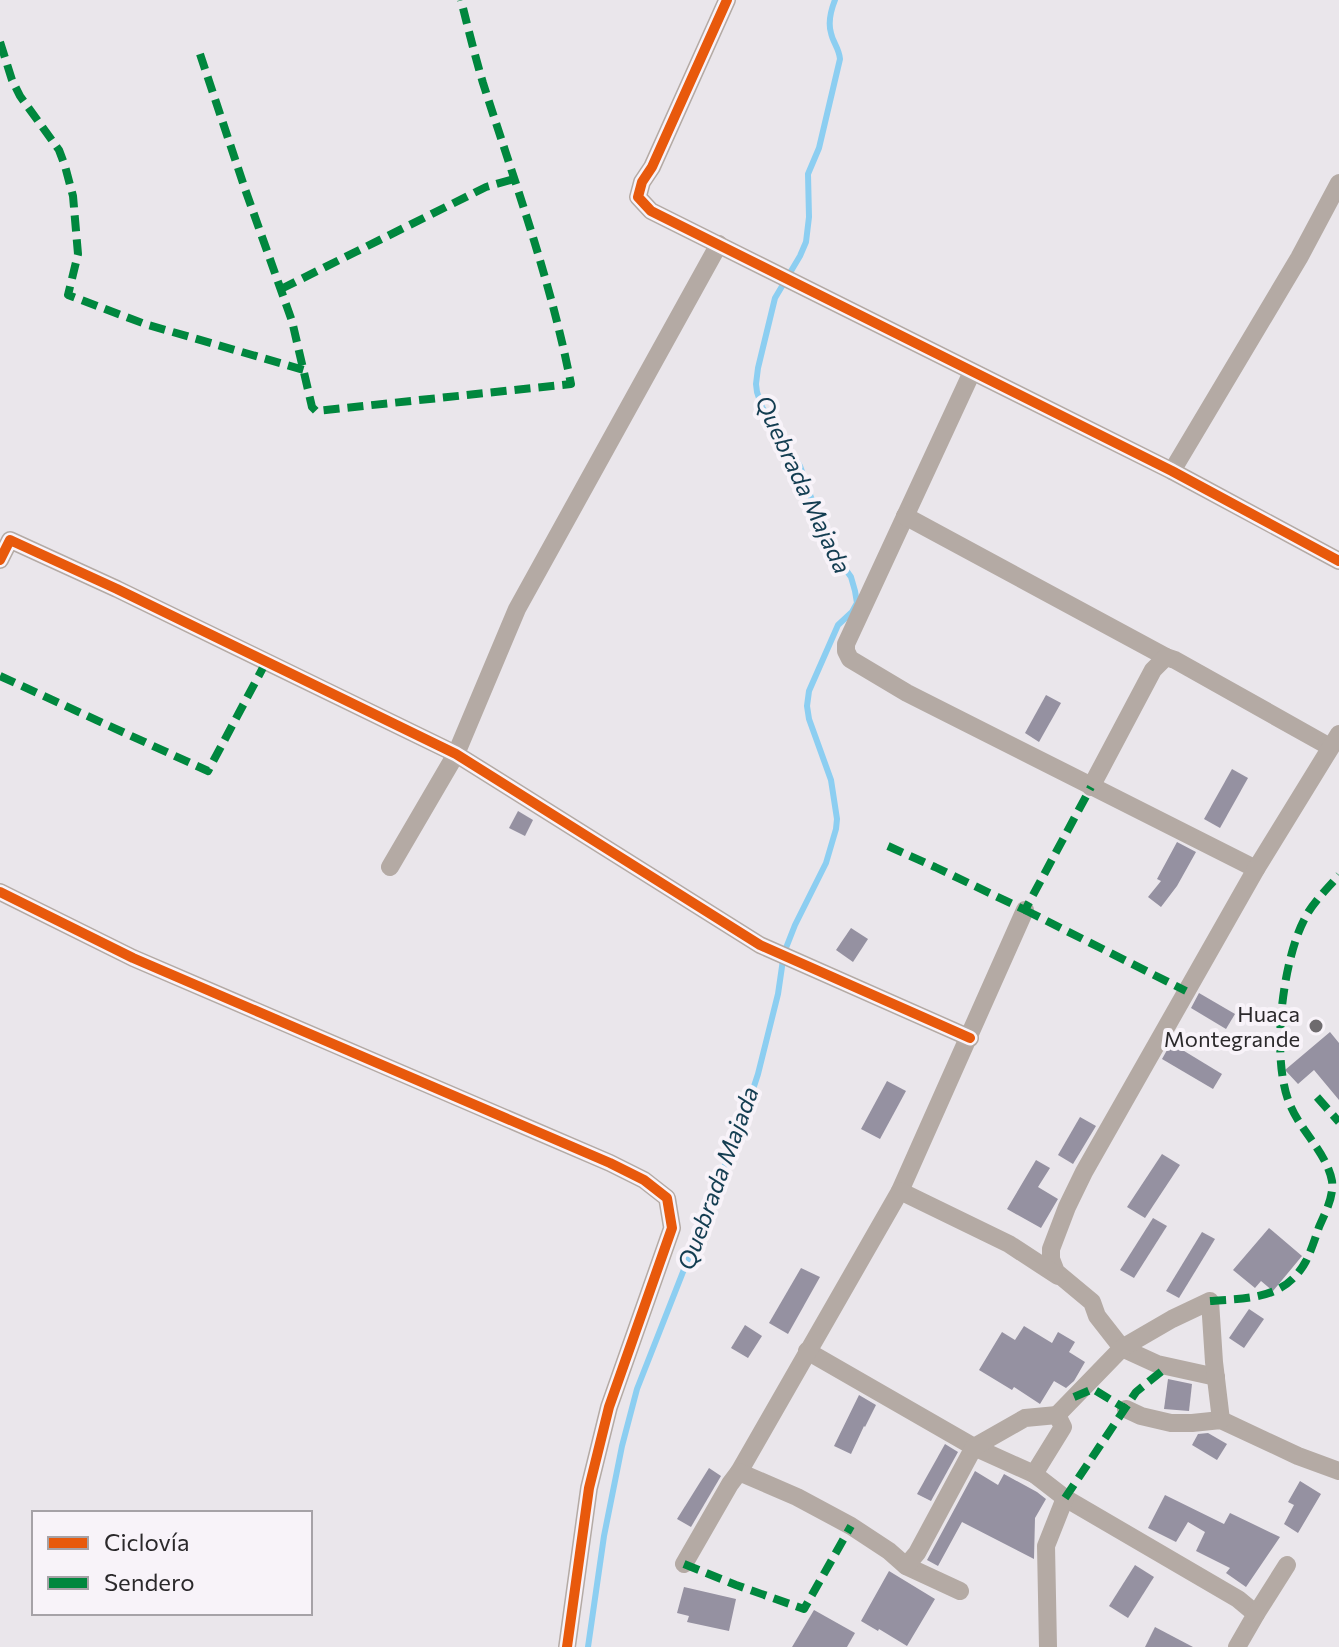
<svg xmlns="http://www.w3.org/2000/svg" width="1339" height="1647" viewBox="0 0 1339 1647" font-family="Commissioner,sans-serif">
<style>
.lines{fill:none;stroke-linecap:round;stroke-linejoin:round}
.stream{stroke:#8ccef1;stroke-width:6}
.building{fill:#9591a1}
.minor{stroke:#b4aaa4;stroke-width:18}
.quiet{stroke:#00873e;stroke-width:8;stroke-dasharray:16 8;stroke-linecap:butt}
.cycleway-casing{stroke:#f8f3f9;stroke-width:15}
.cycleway{stroke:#e8590c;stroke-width:10}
.poi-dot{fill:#6e6b6e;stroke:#f8f3f9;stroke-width:3}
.labels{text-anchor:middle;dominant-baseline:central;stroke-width:8;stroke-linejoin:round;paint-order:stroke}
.poi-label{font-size:22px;fill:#2b292b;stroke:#f8f3f9;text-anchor:end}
.water-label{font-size:24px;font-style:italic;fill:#133d51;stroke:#f8f3f9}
</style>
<rect width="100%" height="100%" fill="#eae6eb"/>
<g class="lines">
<path class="stream" d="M588 1647 604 1536 622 1446 637 1389 745 1114 758 1074 778 994 784 953 795 925 826 863 836 829 837 819 831 780 809 719 807 706 809 691 838 625 852 612 857 603 855 591 851 577 827 543 800 466 762 407 757 392 756 384 758 368 775 298 800 256 806 242 809 217 808 174 819 148 840 59C839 48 833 43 831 33 828 23 831 10 835 0"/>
</g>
<g class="building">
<path d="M1046 695 1061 703 1039 742 1025 733Z"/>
<path d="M1232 769 1248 778 1220 828 1204 819Z"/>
<path d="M518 811 533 820 525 836 509 828Z"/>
<path d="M1177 842 1196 852 1177 886 1161 907 1148 897 1161 881 1157 879Z"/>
<path d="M851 928 868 939 853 962 836 950Z"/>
<path d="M1199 993 1235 1014 1226 1029 1191 1008Z"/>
<path d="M1330 1032 1339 1043V1100L1314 1070 1298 1084 1285 1070Z"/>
<path d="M1171 1043 1222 1074 1213 1089 1162 1059Z"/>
<path d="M887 1081 906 1091 880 1139 861 1129Z"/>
<path d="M1080 1117 1096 1126 1073 1164 1058 1155Z"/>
<path d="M1162 1154 1180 1165 1145 1218 1127 1207Z"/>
<path d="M1036 1160 1050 1168 1038 1187 1058 1199 1041 1228 1007 1209Z"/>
<path d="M1153 1218 1167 1226 1134 1278 1120 1270Z"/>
<path d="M1269 1228 1302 1256 1273 1291 1261 1281 1255 1288 1233 1270Z"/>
<path d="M1202 1232 1215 1239 1179 1298 1166 1291Z"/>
<path d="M801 1268 820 1277 788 1334 769 1323Z"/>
<path d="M1249 1309 1264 1319 1244 1348 1229 1338Z"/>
<path d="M745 1325 762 1336 748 1358 731 1348Z"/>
<path d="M1024 1326 1052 1343 1058 1332 1075 1342 1069 1352 1085 1362 1074 1381 1066 1388 1054 1381 1040 1404 1014 1387 1012 1390 979 1370 1002 1332 1015 1340Z"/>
<path d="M1168 1379 1192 1384 1189 1411 1164 1409Z"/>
<path d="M859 1395 876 1405 865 1427 864 1426 851 1454 834 1446Z"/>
<path d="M1208 1433 1227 1444 1217 1460 1192 1445 1198 1434Z"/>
<path d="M945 1444 958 1452 931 1501 917 1494Z"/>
<path d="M709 1468 721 1476 691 1527 677 1519Z"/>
<path d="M975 1471 998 1485 1004 1474 1037 1492 1046 1499 1035 1518 1034 1559 962 1522 938 1566 927 1560Z"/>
<path d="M1300 1481 1321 1494 1298 1533 1284 1524 1294 1505 1288 1502Z"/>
<path d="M1165 1495 1224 1524 1230 1513 1280 1537 1246 1587 1226 1573 1230 1568 1196 1551 1205 1532 1188 1522 1176 1542 1148 1528Z"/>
<path d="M1135 1565 1154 1577 1128 1618 1109 1606Z"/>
<path d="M889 1571 935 1599 907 1646 879 1629 878 1631 861 1621Z"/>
<path d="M684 1587 736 1599 729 1631 687 1622 689 1616 677 1613Z"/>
<path d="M814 1610 855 1633 847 1647H792Z"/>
<path d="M1155 1627 1193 1647H1145Z"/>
</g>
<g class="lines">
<g class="minor">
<path d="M727 0 652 167 642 182 638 197 651 211 1172 471 1339 561"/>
<path d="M972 372 846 644V651L850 659 907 693 1256 869"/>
<path d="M1172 471 1299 258 1339 183"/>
<path d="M905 516 1166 657"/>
<path d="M0 560 10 540 117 589 456 754 760 945 970 1038"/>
<path d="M1091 787 1153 670 1166 657 1175 660 1330 747"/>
<path d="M390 867 456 754 517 609 719 244"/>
<path d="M0 892 133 958 610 1163 644 1180 667 1198 672 1228 609 1407 589 1488 567 1647"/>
<path d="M900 1191 1025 910"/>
<path d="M807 1351 974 1447 1034 1474"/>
<path d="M1216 1377 1157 1364 1122 1348 1097 1316 1092 1302 1056 1272 1051 1259V1249L1067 1207 1084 1172 1256 869 1339 734"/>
<path d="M1126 1409 1141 1416 1171 1423H1192L1221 1420 1298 1456 1339 1471"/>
<path d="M1221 1420 1214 1362 1210 1301 1172 1319 1122 1348 1057 1415 1063 1427 1034 1474 1065 1498 1238 1599 1256 1614 1237 1647"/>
<path d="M739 1472 900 1191 1009 1244 1058 1276"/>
<path d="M684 1564 730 1484 739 1472 797 1497 851 1526 889 1551 906 1566 960 1591"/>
<path d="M906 1566 917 1553 974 1447 1025 1418 1057 1415"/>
<path d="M1256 1614 1287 1565"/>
<path d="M1048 1647 1046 1546 1065 1498"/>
</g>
<g class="quiet">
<path d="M0 42 12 80 20 96 59 150 65 166 73 196 78 254 68 295 145 324 304 370"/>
<path d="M200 54 245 189 292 321 312 407 316 411 571 384C551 281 515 183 483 83 475 56 468 28 461 0"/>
<path d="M281 289 486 187 514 179"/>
<path d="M0 676 208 771 266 662"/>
<path d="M888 846 935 867 1025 910 1091 787"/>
<path d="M1025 910 1186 991"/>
<path d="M1317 1097 1339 1122"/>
<path d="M1210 1301C1248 1298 1285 1300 1306 1261 1311 1251 1315 1239 1319 1227 1325 1213 1334 1197 1332 1181 1327 1154 1302 1132 1291 1107 1270 1062 1282 961 1305 918 1313 902 1328 888 1339 875"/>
<path d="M1074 1397 1093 1389 1126 1409"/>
<path d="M1065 1498 1136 1392 1162 1371 1166 1366"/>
<path d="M684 1564 736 1585 804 1609 851 1526"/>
</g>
<g class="cycleway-casing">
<g id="cycleway">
<path d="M727 0 652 167 642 182 638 197 651 211 1172 471 1339 561"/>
<path d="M0 560 10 540 117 589 456 754 760 945 970 1038"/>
<path d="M0 892 133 958 610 1163 644 1180 667 1198 672 1228 609 1407 589 1488 567 1647"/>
</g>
</g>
<use href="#cycleway" class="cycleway"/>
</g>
<circle class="poi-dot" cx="1316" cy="1026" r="8"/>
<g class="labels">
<g class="poi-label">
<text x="1300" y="1013">Huaca<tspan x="1300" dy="25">Montegrande</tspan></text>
</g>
<g class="water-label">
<text transform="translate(804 484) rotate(65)">Quebrada Majada</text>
<text transform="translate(717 1178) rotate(-70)">Quebrada Majada</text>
</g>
</g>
<rect x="32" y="1511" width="280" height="104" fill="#f8f3f9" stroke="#a6a2a7" stroke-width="2"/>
<rect x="48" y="1537" width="40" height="12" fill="#e8590c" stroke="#a6a2a7" stroke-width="2"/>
<text x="104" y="1551" font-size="24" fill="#2b292b">Ciclovía</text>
<rect x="48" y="1577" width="40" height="12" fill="#00873e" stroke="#a6a2a7" stroke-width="2"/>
<text x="104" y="1591" font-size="24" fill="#2b292b">Sendero</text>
</svg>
